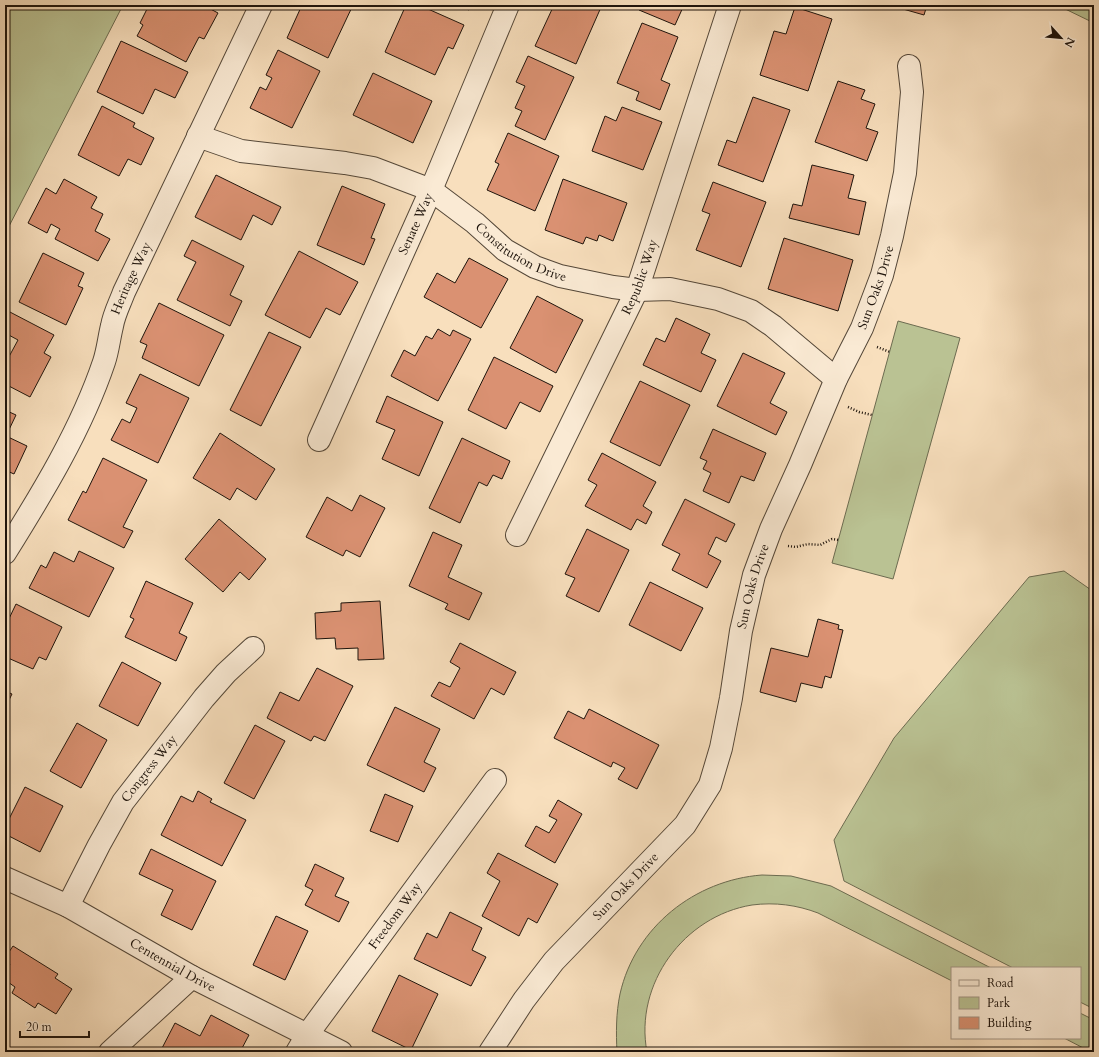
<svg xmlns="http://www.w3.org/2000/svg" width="1099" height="1057" viewBox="0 0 1099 1057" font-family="Cardo,serif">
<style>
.green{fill:#bac293;stroke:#6c6b50}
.building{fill:#da9172;stroke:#1e140c}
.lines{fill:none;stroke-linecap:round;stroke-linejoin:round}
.minor-casing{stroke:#544738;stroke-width:24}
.path{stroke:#1e140c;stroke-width:2.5;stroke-dasharray:1 2;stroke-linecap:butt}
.minor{stroke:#faead4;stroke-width:22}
.labels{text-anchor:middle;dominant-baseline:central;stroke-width:4;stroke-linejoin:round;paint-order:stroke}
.street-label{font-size:13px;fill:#1e140c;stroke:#faead4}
</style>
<rect width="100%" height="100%" fill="#f8dfbd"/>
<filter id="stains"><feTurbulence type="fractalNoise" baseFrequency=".005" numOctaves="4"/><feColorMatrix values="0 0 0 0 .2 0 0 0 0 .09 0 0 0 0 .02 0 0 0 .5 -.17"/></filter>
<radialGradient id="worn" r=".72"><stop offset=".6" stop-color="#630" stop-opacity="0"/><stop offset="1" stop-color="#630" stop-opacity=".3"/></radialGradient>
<g class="green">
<path d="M5 5H123L5 234Z"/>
<path d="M1057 5H1094V23Z"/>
<path d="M898 321 960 338 893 579 832 563Z"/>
<path d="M1064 571 1094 592V1009L1080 1002V968H1013L844 881 834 840 894 738 1029 577Z"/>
<path d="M762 875 791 876 831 886 991 968H952V981L818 913C797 905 775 902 752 905 684 916 634 984 647 1052H617C616 1033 616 1013 620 994 635 927 695 880 762 875Z"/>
<path d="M1080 1013 1094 1020V1052H1091L1064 1038H1080Z"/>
</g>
<g class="building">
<path d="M149 5H203L218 13 204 39 199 37 186 62 137 36 143 25 140 23Z"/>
<path d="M302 5H353L328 58 287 38Z"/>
<path d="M406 5H419L464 25 453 49 448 47 435 75 385 52Z"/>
<path d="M458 5H471L469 10Z"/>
<path d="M554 5H602L576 64 535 46Z"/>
<path d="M641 5H684L675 25 639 10Z"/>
<path d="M889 5H927L924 15Z"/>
<path d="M795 7 832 19 808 91 760 75 774 31 786 34Z"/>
<path d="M642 23 678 37 661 80 670 84 660 110 636 100 639 92 617 83Z"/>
<path d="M121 41 188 72 175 98 155 89 143 114 97 92Z"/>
<path d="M278 50 320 71 292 128 250 108 260 87 266 90 272 78 266 75Z"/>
<path d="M528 56 574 77 545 140 515 126 522 111 515 108 525 86 516 82Z"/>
<path d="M373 73 432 101 413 143 353 115Z"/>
<path d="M838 81 865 90 861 99 875 104 866 128 878 132 867 161 815 142Z"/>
<path d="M753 97 790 110 763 182 718 165 727 140 736 143Z"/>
<path d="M102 106 135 123 133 127 154 138 141 165 128 159 119 176 78 155Z"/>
<path d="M622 107 662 122 643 170 592 151 605 116 616 121Z"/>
<path d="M508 133 559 156 535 211 487 190 499 164 495 162Z"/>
<path d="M812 165 854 175 848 198 866 202 859 235 789 218 793 204 802 206Z"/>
<path d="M216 175 281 207 272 225 253 215 241 240 195 217Z"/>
<path d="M64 179 97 197 91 208 103 214 95 231 110 239 98 261 55 239 60 229 51 224 47 233 28 223 46 188 56 194Z"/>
<path d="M563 179 627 203 613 241 599 235 597 241 586 237 583 244 545 230Z"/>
<path d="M713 182 766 202 741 267 696 250 710 214 702 211Z"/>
<path d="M342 186 385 204 371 238 375 239 364 265 317 245Z"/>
<path d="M784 238 853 260 838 311 768 289Z"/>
<path d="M192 240 244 266 230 295 242 301 230 326 177 300 196 262 184 256Z"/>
<path d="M299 251 358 282 340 315 326 308 310 338 265 315Z"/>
<path d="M43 253 84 273 78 286 83 288 66 325 19 302Z"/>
<path d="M469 258 508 279 481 328 424 297 437 273 455 283Z"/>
<path d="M537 296 583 320 556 373 510 348Z"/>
<path d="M159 303 224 335 199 386 142 358 147 345 140 342Z"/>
<path d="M8 311 54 335 44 353 51 357 30 397 5 384V364L18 340 5 333V316Z"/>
<path d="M676 318 710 334 701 353 716 360 701 392 643 365 656 338 665 342Z"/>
<path d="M438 329 450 336 453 330 471 339 438 401 391 376 404 350 415 356 426 336 432 339Z"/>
<path d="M269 332 301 347 261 426 230 410Z"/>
<path d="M743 353 785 373 770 403 787 412 776 435 717 406Z"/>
<path d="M494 357 553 386 540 412 520 402 506 429 468 410Z"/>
<path d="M140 374 189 398 158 463 111 440 122 419 130 423 137 408 126 403Z"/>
<path d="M640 381 690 405 660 466 610 442Z"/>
<path d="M387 396 443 422 419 476 382 459 395 430 376 422Z"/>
<path d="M5 410 16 415 6 436 27 446 14 474 5 470Z"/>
<path d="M713 429 766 453 754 481 741 476 729 503 703 491 711 473 703 469 707 461 700 458Z"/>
<path d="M220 433 275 469 256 500 237 488 230 500 193 478Z"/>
<path d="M462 438 510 461 502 479 493 475 487 486 479 482 460 523 429 508Z"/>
<path d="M602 453 656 482 643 506 652 512 646 524 637 519 631 530 585 506 597 485 588 480Z"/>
<path d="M103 458 147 480 123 527 133 531 124 548 68 520 83 491 86 493Z"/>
<path d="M360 495 385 508 360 557 346 550 343 556 306 537 327 497 352 511Z"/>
<path d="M685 499 735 524 726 542 716 537 708 554 721 561 707 588 672 570 680 554 662 545Z"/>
<path d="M219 519 266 559 249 580 240 572 223 592 185 559Z"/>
<path d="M587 529 629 550 599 612 566 596 575 578 565 574Z"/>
<path d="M433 532 462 545 448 577 482 593 469 620 445 609 448 604 409 586Z"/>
<path d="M79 551 114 568 89 617 29 588 41 565 46 568 54 552 74 562Z"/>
<path d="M146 581 193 603 179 633 187 637 176 661 125 637 134 619 130 617Z"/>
<path d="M650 582 703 608 681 651 629 625Z"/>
<path d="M380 601 384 659 358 660V648L336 649 335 638 316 639 315 613 341 611V603Z"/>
<path d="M16 604 62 627 46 660 39 657 33 669 8 658 5 665V627Z"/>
<path d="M818 619 839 625 838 629 843 630 831 678 825 676 822 688 801 683 796 702 760 692 771 648 808 657Z"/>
<path d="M460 643 516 672 504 695 491 688 474 719 431 696 439 682 450 687 460 668 450 662Z"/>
<path d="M122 662 161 683 138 726 99 706Z"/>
<path d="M317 668 353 686 325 741 314 736 311 741 267 718 280 692 299 701Z"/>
<path d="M5 691 12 694 5 708Z"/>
<path d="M395 707 440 729 424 762 436 768 424 792 367 765Z"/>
<path d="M589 709 659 745 637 789 618 779 625 768 613 762 611 767 554 738 568 711 584 719Z"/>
<path d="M77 723 107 740 81 788 50 771Z"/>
<path d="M255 725 285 741 254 799 224 783Z"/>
<path d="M25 787 63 806 40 852 5 834V827Z"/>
<path d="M198 791 212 799 210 802 246 820 222 866 161 835 181 796 193 802Z"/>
<path d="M385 794 413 806 398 842 370 831Z"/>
<path d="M558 800 582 814 555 863 525 846 536 826 549 833 557 820 549 816Z"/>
<path d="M151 849 216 881 192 930 161 915 173 890 139 874Z"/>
<path d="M498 853 558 884 537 923 528 918 519 936 482 916 500 881 487 873Z"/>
<path d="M315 864 344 878 335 896 349 902 339 922 305 905 313 890 305 886Z"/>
<path d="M450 912 482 928 472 950 486 957 471 986 414 959 427 933 437 938Z"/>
<path d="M276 916 308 931 285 980 253 965Z"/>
<path d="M13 946 58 974 55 978 72 989 56 1014 38 1003 35 1008 12 993 15 987 5 980V972L10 964 5 961V958Z"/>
<path d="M399 975 438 994 411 1050 372 1031Z"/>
<path d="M211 1015 249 1035 240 1052H160L175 1023 200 1036Z"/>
</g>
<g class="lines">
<g class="minor-casing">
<g id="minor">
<path id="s1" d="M198 136 241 151 345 163 373 168 431 190 475 223 505 250 535 267 560 276 613 287 637 290 670 289 718 299 751 311 773 326 836 379"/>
<path id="s2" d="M319 440 431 190 508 5"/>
<path id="s3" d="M517 535 637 290 730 5"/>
<path id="s4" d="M5 553C43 492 81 430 104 362 108 350 109 338 112 326 114 314 120 303 124 292L261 5"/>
<path id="s5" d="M5 878 68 906 192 977 341 1052"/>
<path id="s6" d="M68 906 99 845 123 802 204 698 226 673 253 648"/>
<path d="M110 1052 192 977"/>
<path id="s7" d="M297 1052 307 1035 495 780"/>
<path id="s8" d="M490 1052 524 1000 554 961 685 825 710 785 721 748 731 698 741 631 754 575 771 529 800 465 836 379 862 328 882 275 892 236 905 173 912 92 909 66"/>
</g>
</g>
<g class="path">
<path d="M877 347 890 352"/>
<path d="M848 407 859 412 872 415"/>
<path d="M788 546 796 547 808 544 820 545 832 539 838 540"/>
</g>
<use href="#minor" class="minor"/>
</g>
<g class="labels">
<g class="street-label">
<text stroke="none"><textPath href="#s2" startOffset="237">Senate Way</textPath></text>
<text stroke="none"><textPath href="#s1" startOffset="351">Constitution Drive</textPath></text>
<text stroke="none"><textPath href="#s3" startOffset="286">Republic Way</textPath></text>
<text stroke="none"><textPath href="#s4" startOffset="304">Heritage Way</textPath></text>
<text stroke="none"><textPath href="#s8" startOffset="875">Sun Oaks Drive</textPath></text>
<text stroke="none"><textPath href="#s8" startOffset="551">Sun Oaks Drive</textPath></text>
<text stroke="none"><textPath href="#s6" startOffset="160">Congress Way</textPath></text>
<text stroke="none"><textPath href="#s8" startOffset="215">Sun Oaks Drive</textPath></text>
<text stroke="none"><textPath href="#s7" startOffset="168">Freedom Way</textPath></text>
<text stroke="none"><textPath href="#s5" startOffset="189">Centennial Drive</textPath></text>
</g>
</g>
<rect width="1099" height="1057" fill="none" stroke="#f8dfbd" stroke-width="20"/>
<rect x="6" y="6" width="1087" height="1045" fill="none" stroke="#1e140c" stroke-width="2"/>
<rect x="10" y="10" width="1079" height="1037" fill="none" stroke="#1e140c"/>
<rect x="951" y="967" width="130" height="72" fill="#faead4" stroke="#a29484"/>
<rect x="959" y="980" width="20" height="6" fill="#faead4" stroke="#a29484"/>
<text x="987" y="987" font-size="12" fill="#1e140c">Road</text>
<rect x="959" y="997" width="20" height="12" fill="#bac293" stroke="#a29484"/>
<text x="987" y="1007" font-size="12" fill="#1e140c">Park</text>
<rect x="959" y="1017" width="20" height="12" fill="#da9172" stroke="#a29484"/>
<text x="987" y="1027" font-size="12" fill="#1e140c">Building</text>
<g transform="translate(1061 38) rotate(117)" stroke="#faead4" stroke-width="3" paint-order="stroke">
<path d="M0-3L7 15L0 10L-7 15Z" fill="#1e140c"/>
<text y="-6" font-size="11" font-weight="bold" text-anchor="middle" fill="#1e140c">N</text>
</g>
<path d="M20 1031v6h69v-6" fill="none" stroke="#1e140c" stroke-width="2"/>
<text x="26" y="1031" font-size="12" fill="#1e140c" stroke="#faead4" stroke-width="3" paint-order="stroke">20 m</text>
<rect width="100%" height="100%" filter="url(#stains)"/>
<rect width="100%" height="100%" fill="url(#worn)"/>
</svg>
